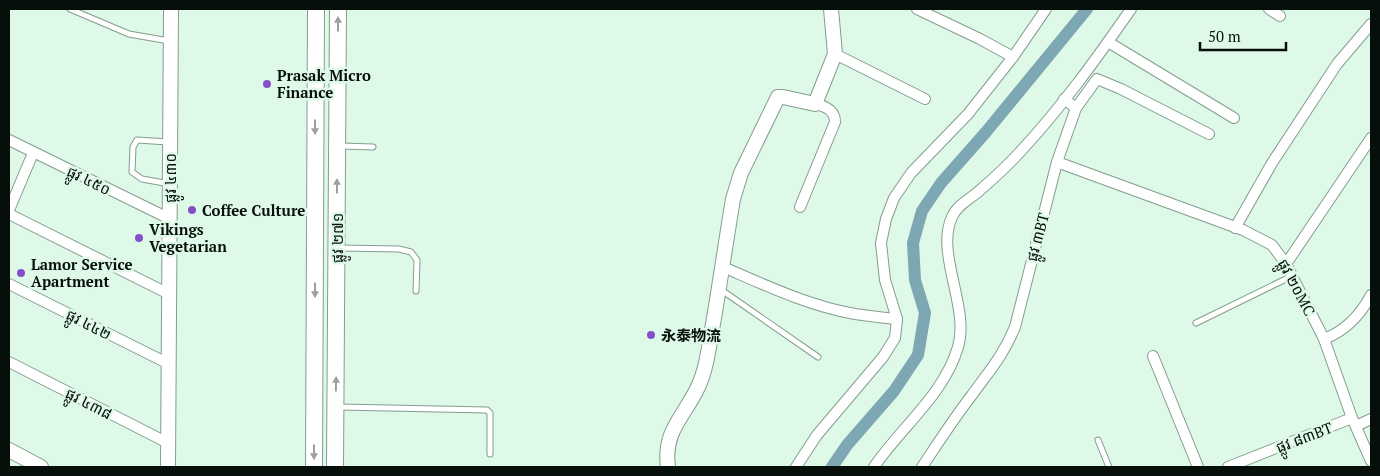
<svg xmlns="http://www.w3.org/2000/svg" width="1380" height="476" viewBox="0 0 1380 476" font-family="'PT Serif','Noto Sans SC','Noto Sans Khmer',serif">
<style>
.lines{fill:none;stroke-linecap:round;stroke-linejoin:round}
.canal{stroke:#7ca7b3;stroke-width:12}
.lane-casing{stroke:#849d8e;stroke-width:7}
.street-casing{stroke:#849d8e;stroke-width:12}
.secondary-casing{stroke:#849d8e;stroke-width:16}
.primary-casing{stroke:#849d8e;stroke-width:18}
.lane{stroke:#fff;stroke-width:5}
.street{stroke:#fff;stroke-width:10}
.secondary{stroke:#fff;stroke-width:14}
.primary{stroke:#fff;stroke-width:16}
.oneway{fill:#9c9f9d}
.poi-dot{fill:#854fc7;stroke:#def9e8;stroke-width:2}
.labels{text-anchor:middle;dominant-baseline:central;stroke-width:5;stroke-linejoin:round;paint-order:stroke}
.poi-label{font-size:15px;font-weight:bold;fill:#070f0a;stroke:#def9e8;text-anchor:start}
.street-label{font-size:15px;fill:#070f0a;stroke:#def9e8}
</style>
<rect width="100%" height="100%" fill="#def9e8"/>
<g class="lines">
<path class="canal" d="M832 467 847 445 894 391 918 355 925 313 915 280 913 243 922 211 941 183 986 132 1087 9"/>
<g class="lane-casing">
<g id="lane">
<path d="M70 9 129 34 169 41"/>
<path d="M168 142 137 140 133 147 132 172 142 179 170 184"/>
<path d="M341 146 373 147"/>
<path d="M340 248 399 249 411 252 417 260 416 291"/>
<path d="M720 289 818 357"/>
<path d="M1196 323 1292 276"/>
<path d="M339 407 487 410 490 413V454"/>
<path d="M1098 440 1109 467"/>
</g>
</g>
<g class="street-casing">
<g id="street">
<path d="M917 9 980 39 1013 57"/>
<path d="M1269 9 1280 16"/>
<path d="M1108 42 1234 118"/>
<path d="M835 54 925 99"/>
<path d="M1076 108 1097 79 1121 89 1209 134"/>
<path d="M9 140 170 219"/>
<path d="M1057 162 1243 230 1272 245 1286 264 1324 339 1352 418 1371 461"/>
<path d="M800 207 835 122C835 110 825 106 815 104"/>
<path d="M9 210 33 153"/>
<path d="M9 214 169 294"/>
<path d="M1235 228 1272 163 1337 64 1371 24"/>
<path d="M1286 264 1371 138"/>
<path d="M723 267C765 285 809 306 855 314 869 316 883 318 897 319"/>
<path d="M9 284 169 364"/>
<path d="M1324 339C1345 331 1361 314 1371 295"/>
<path d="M1153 356 1198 467"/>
<path d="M9 362 168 443"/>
<path d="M1356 426 1371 419"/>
<path d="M796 467 817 435 883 357 895 338 897 319 885 280 881 243 886 219 894 198 911 173 968 114 1013 57 1046 9"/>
<path d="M874 467C901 427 944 395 958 347 970 308 935 253 952 217 957 205 970 199 979 191 993 179 1007 166 1020 152 1061 108 1097 58 1131 9"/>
<path d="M922 467C938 443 954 418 972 395 990 370 1003 356 1015 327L1057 162 1076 108 1064 99"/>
<path d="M1228 467 1352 418"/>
</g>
</g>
<g class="secondary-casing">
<g id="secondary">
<path d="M9 450 41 467"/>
<path d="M168 467 171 9"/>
<path d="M668 467C663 431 684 417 698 387 707 368 709 345 713 324 720 283 726 241 733 199L741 173 778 97H783L815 104 835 54 831 9"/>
</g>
</g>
<g class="primary-casing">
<g id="primary">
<path d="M314 467 316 9"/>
<path d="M335 467 338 9"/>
</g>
</g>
<use href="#lane" class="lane"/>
<use href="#street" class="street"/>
<use href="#secondary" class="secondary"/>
<use href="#primary" class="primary"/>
</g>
<defs><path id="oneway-solid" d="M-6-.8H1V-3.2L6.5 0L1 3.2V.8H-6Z" transform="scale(1.25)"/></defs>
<g class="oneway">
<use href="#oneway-solid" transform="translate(338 24) rotate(-90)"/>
<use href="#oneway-solid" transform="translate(315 127) rotate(90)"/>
<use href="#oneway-solid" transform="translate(337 186) rotate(-90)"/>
<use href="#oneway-solid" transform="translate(315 290) rotate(90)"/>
<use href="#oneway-solid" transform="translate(336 384) rotate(-89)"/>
<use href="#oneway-solid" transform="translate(314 452) rotate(90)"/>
</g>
<g class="poi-dot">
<circle cx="267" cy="84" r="5"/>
<circle cx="192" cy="210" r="5"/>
<circle cx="139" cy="238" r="5"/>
<circle cx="21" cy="273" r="5"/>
<circle cx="651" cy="335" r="5"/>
</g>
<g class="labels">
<g class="poi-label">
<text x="277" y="75">Prasak Micro<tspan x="277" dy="17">Finance</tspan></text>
<text x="202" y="210">Coffee Culture</text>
<text x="149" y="229">Vikings<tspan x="149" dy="17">Vegetarian</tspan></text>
<text x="31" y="264">Lamor Service<tspan x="31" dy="17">Apartment</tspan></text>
<text x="661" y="335">永泰物流</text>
</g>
<g class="street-label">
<text transform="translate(170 178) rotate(-90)">ផ្លូវ ៤៣០</text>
<text transform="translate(89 180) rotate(26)">ផ្លូវ ៤៥០</text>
<text transform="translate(1037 237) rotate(-75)">ផ្លូវ ៣BT</text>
<text transform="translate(337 238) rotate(-90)">ផ្លូវ ២៧១</text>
<text transform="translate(1297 287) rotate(62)">ផ្លូវ ២០MC</text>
<text transform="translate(89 324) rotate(27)">ផ្លូវ ៤៤២</text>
<text transform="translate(89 403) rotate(27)">ផ្លូវ ៤៣៨</text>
<text transform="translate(1304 437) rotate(-21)">ផ្លូវ ៨៣BT</text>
</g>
</g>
<rect width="1380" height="476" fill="none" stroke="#070f0a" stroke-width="20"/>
<path d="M1200 42v8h86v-8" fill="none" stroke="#070f0a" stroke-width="2.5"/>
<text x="1208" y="42" font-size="15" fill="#070f0a" stroke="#def9e8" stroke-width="4" paint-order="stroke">50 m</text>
</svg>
